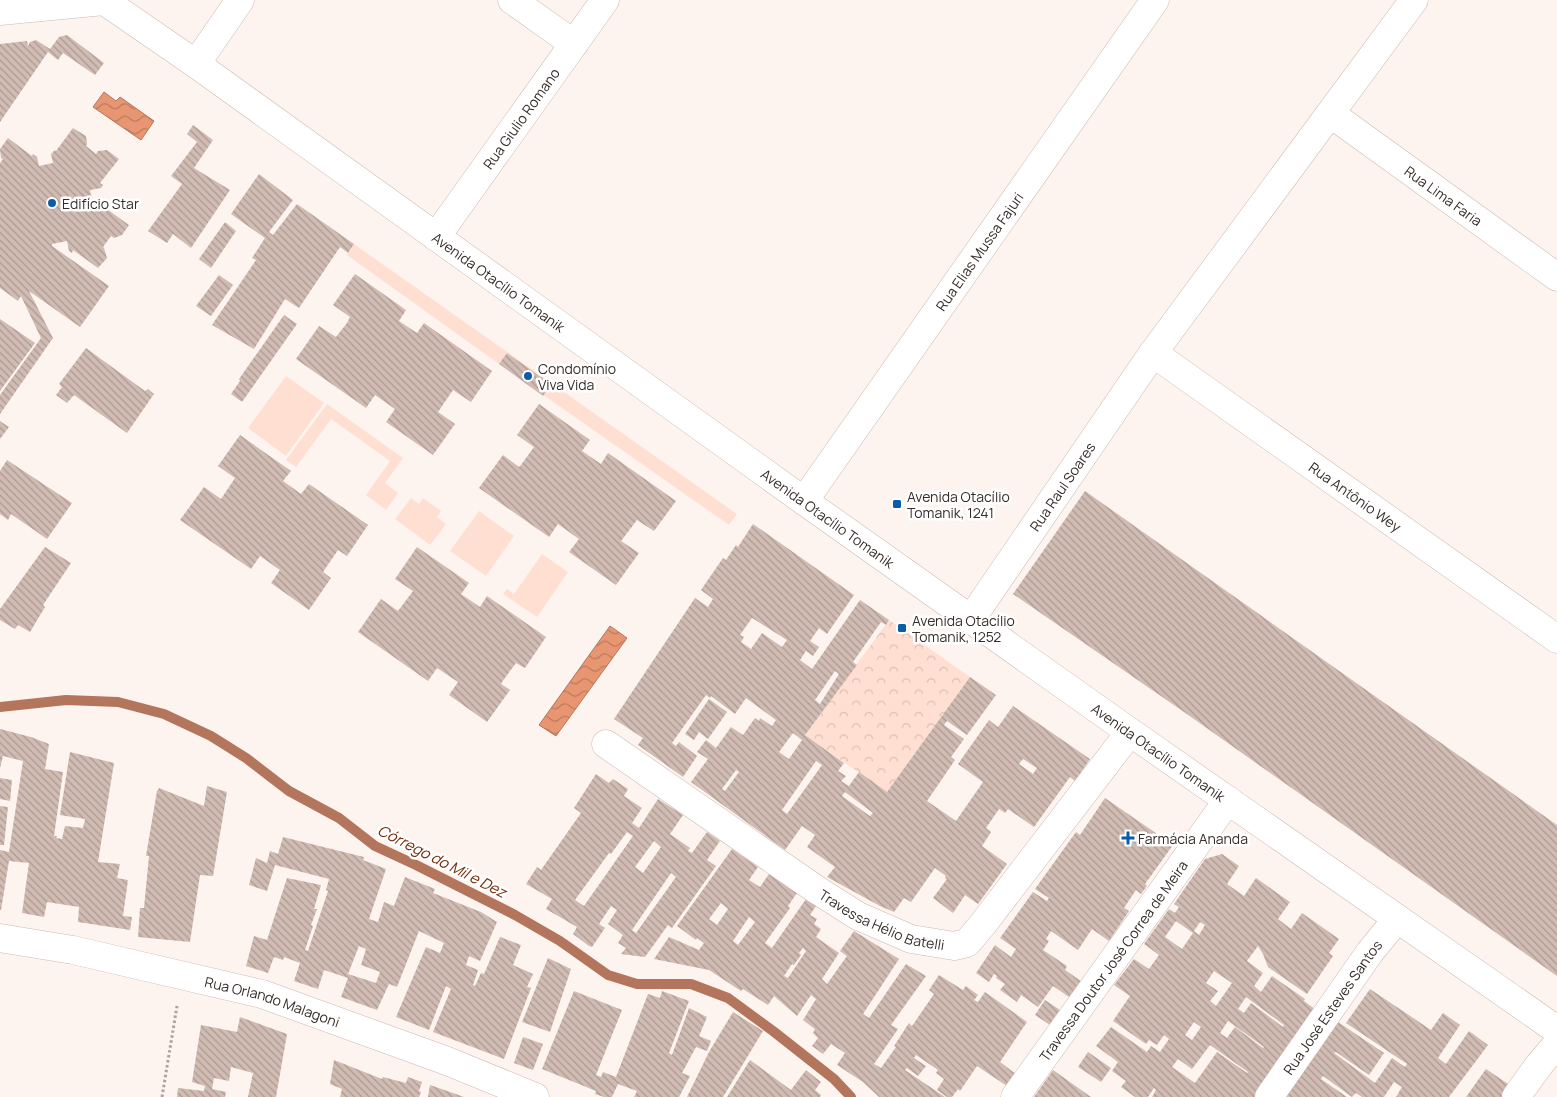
<svg xmlns="http://www.w3.org/2000/svg" width="1557" height="1097" viewBox="0 0 1557 1097" font-family="Manrope,sans-serif">
<style>
.forest{fill:url(#forest-crowns)}
.garden{fill:#ffdfd2}
.water{fill:url(#water-waves);stroke:#b3765c}
.lines{fill:none;stroke-linecap:round;stroke-linejoin:round}
.stream{stroke:#b3765c;stroke-width:10}
.building{fill:url(#building-back-hatch);fill-rule:evenodd}
.minor-casing{stroke:#ceb8b0;stroke-width:29}
.path{stroke:#aba29e;stroke-width:3;stroke-dasharray:2.5 2.5;stroke-linecap:butt}
.minor{stroke:#fff;stroke-width:28}
.poi-dot{fill:#095dab;stroke:#fff;stroke-width:2}
.labels{text-anchor:middle;dominant-baseline:central;stroke-width:5;stroke-linejoin:round;paint-order:stroke}
.street-label{font-size:14px;fill:#362d2a;stroke:#fff}
.poi-label{font-size:14px;fill:#362d2a;stroke:#fff;text-anchor:start}
.water-label{font-size:15px;font-style:italic;fill:#752c04;stroke:#fff}
</style>
<defs>
<pattern id="forest-crowns" width="20" height="18" patternUnits="userSpaceOnUse" patternTransform="scale(1.25)"><rect width="20" height="18" fill="#ffdfd2"/><path d="M2 6a3 3 0 1 1 6 0M12 15a3 3 0 1 1 6 0" fill="none" stroke="#dbc0b4"/></pattern>
<pattern id="water-waves" width="16" height="10" patternUnits="userSpaceOnUse" patternTransform="scale(1.25)"><rect width="16" height="10" fill="#e89572"/><path d="M0 5q4-4 8 0t8 0" fill="none" stroke="#bd7a5e"/></pattern>
<pattern id="building-back-hatch" width="6" height="6" patternUnits="userSpaceOnUse" patternTransform="scale(1.25)"><rect width="6" height="6" fill="#d1bcb3"/><path d="M-1 5l2 2M0 0l6 6M5-1l2 2" fill="none" stroke="#aa9992"/></pattern>
</defs>
<rect width="100%" height="100%" fill="#fdf4f0"/>
<path class="forest" d="M889 620 970 677 887 792 805 735Z"/>
<g class="garden">
<path d="M354 244 737 514 729 525 499 364 347 255Z"/>
<path d="M286 376 324 403 286 456 248 428Z"/>
<path d="M327 404 403 458 385 483 398 493 386 510 366 495 390 461 331 419 296 467 286 460Z"/>
<path d="M411 498 419 504 423 498 441 511 437 517 446 524 430 545 395 519Z"/>
<path d="M479 511 514 536 486 576 450 551Z"/>
<path d="M542 554 568 572 537 617 503 594 507 589 514 594Z"/>
</g>
<g class="water">
<path d="M104 92 116 101 120 97 154 121 141 140 93 107Z"/>
<path d="M610 626 627 638 556 736 539 725Z"/>
</g>
<g class="lines">
<path class="stream" d="M0 707 66 700 118 702 164 714 211 736 246 758 289 791 339 818 375 846 416 865 515 915 560 941 608 975 637 984H691L728 998 773 1031 834 1079 851 1097"/>
</g>
<g class="building">
<path d="M67 35 104 63 95 75 63 53 58 60 48 52 0 122V44L27 41 28 46 30 42 36 40 50 49 59 37Z"/>
<path d="M193 125 213 140 194 168 230 190 191 248 173 234 167 243 148 231 182 184 171 176 197 142 187 134Z"/>
<path d="M73 128 86 136 87 144 86 146 96 154 98 151 107 150 119 159 100 183 103 185 101 188 90 190 94 206 103 202 106 204 104 207 129 225 122 235 114 238 111 236 103 247 104 248 107 258 98 268 73 250 72 253 69 251 67 241 52 244V246L109 286 80 327 29 291 53 338 0 414V395L41 338 21 296 18 301 0 288V163L3 159 1 158 0 149 8 138 32 156 33 154 37 157 39 166 53 163 51 154 55 150 56 151Z"/>
<path d="M259 174 293 200 269 232 273 235 297 204 354 244 348 253 340 247 299 308 285 299 254 349 212 325 256 260 252 258 265 238 231 214Z"/>
<path d="M225 222 236 231 211 268 199 259Z"/>
<path d="M355 274 406 310 399 321 417 333 424 323 492 371 471 402 453 390 438 412 455 424 433 455 386 422 395 409 375 395 366 408 296 359 319 326 336 337 347 323 350 317 333 305Z"/>
<path d="M219 275 233 285 211 316 196 306Z"/>
<path d="M284 315 297 324 242 402 231 394 240 381 239 379Z"/>
<path d="M0 319 35 343 0 391Z"/>
<path d="M86 348 145 391 148 389 154 394 127 433 74 395 67 403 56 395 62 387 59 384Z"/>
<path d="M507 353 551 384 543 396 499 364Z"/>
<path d="M539 404 590 440 582 451 601 464 608 453 676 501 654 531 637 520 621 541 639 553 616 585 569 552 579 539 558 524 549 537 479 488 503 455 519 467 521 465 534 447 517 435Z"/>
<path d="M0 421 9 427 0 439Z"/>
<path d="M240 435 291 471 283 481 301 494 309 484 368 525 347 556 338 550 323 572 331 578 309 610 271 583 280 570 260 556 251 569 180 520 204 487 221 499 235 478 218 466Z"/>
<path d="M7 460 72 503 47 539 11 514 8 520 0 514V471Z"/>
<path d="M1085 491 1557 825V976L1184 712 1013 594Z"/>
<path d="M753 524 854 595 827 634 819 628 810 641 819 647 813 656 806 651 800 660 812 669 860 600 889 620 886 625 881 622 853 662 857 665 805 735 844 763 838 771 846 776 841 781 849 786 859 772 887 792 970 677 996 695 967 735 947 721 944 725 964 739 951 757 955 760 927 801 946 814 956 821 983 782 958 764 989 720 998 727 1013 706 1090 759 1075 781 1070 777 1034 827 1008 809 1005 813 999 809 986 828 991 832 982 846 1007 864 978 904 965 895 953 913 933 898 947 879 945 878 946 876 935 868 911 902 904 898 894 912 880 906 827 877 835 867 807 847 815 835 802 826 785 850 691 782 708 759 697 752 706 740 716 748 731 727 743 735 755 718 759 721 760 718 772 726 776 720 746 698 735 714 711 696 710 698 706 695 672 743 676 746 679 742 697 756 683 777 638 745 643 738 614 719 695 598 708 607 713 599 701 590 723 558 726 560 736 545 738 547ZM752 618 787 640 782 647 762 633 751 649 741 642 744 637 740 635ZM835 671 839 674 820 704 815 700ZM793 733 802 740 789 759 779 752ZM1023 759 1037 768 1033 774 1019 764ZM816 761 822 765 787 814 782 810ZM736 770 739 772 725 791 722 789ZM845 792 873 813 870 816 842 796Z"/>
<path d="M45 547 71 563 43 605 45 607 30 632 18 625 15 629 0 620V609Z"/>
<path d="M417 547 469 583 461 594 480 607 487 596 546 637 525 668 516 663 502 682 501 684 510 690 487 722 449 695 458 682 437 668 428 681 358 632 381 599 398 611 413 591 395 579Z"/>
<path d="M709 699 727 712 708 739 699 732 694 740 685 734Z"/>
<path d="M0 729 31 737 49 744 45 769 63 772 54 836H57L56 838 62 839 65 826 83 828 85 819 60 815 70 752 114 763 98 862 120 864 117 878 128 880 123 916 132 917 130 930 78 922 79 907 47 902 44 917 22 913 29 863 9 861 1 910H0V850L9 852 23 761 3 756 0 768Z"/>
<path d="M596 774 609 783 613 779 628 789 624 796 642 808 632 823 639 828 658 799 683 815 670 834 690 848 688 851 692 853 707 832 720 841 707 860 716 866 672 928 668 925 645 957 621 954 626 948 618 943 623 935 608 924 617 910 611 906 599 924 605 928 592 947 589 946 573 934 577 927 546 909 552 899 526 884 537 867 541 870 581 813 574 808ZM627 832 633 836 584 906 575 900 609 853 611 854ZM654 841 661 847 643 873 635 867ZM671 873 676 877 636 933 632 930Z"/>
<path d="M0 778 12 780 10 801 0 799Z"/>
<path d="M207 786 227 792 213 876 200 875 190 942 138 937 140 908H144L149 856H146L157 791 159 788 204 806Z"/>
<path d="M1105 798 1173 845 1145 884 1147 886 1141 894 1136 890 1124 908 1129 911 1109 941 1092 929 1078 950 1051 931 1046 939 1049 941 1043 950 1067 966 1065 970 1081 981 1069 997 1053 986 1038 1007 1021 995 1017 1002 1000 990 1005 984 996 978 997 976 994 974 989 982 976 973 995 945 1011 957 1016 949 1000 938 1033 892 1047 901 1049 898 1035 889 1076 832 1080 835Z"/>
<path d="M0 806 8 807 4 845H0Z"/>
<path d="M283 837 364 857 363 860 386 869 369 919 378 922 384 902 394 906 405 877 435 889 433 893 481 912 497 922 480 961 469 956 466 965 478 970 473 985 475 986 481 973 484 974 500 937 521 945 513 965 533 974 527 987 531 988 504 1059 433 1032 451 989 446 986 429 1030 396 1017 426 947 440 953 444 943 419 931 397 987 389 984 377 1010 341 997 348 978 324 970 318 989 294 981 300 963 284 957 283 960 274 957 268 973 246 966 254 936 267 940 287 878 321 885 314 909H317L311 925 313 926 305 950 308 951 328 891 326 890 329 879 275 865 267 891 249 885 256 858 267 863 270 851 278 854ZM359 946 366 949 361 965 380 972 376 983 348 974Z"/>
<path d="M732 849 758 867 749 880 760 887 769 874 797 893 788 906 790 908 765 943 772 948 806 899 816 906 810 915 817 919 814 924 821 929 816 937 839 953 822 979 827 984 847 956 840 951 854 931 899 959 863 1014 869 1018 906 964 926 976 891 1025 898 1029 874 1064 881 1068 896 1047 894 1046 909 1023 912 1026 934 994 929 990 939 975 963 990 966 986 978 995 974 1000 978 1002 985 992 1027 1022 1000 1062 1016 1074 1007 1086 977 1066 960 1091 958 1089 952 1097H947L937 1090 944 1079 936 1073 938 1070 916 1055 914 1058 926 1066 918 1076 907 1068 905 1070 945 1097H879L863 1082 837 1065 845 1053 831 1044 823 1054 812 1046 818 1038 813 1033 815 1029 803 1020 816 999 811 995 797 1016 774 996 768 1005 743 989 741 991 709 970 654 959 669 937 699 950 704 943 697 938 696 940 677 926ZM721 903 728 909 717 925 709 919ZM749 917 755 922 738 945 733 941ZM803 948 806 951 788 978 784 976 792 964 794 965 801 955 799 953Z"/>
<path d="M1222 854 1239 866 1227 884 1244 896 1256 878 1290 902 1278 919 1291 929 1302 913 1339 939 1329 953 1333 956 1307 994 1268 967 1263 954 1258 946 1247 961 1263 973 1254 986 1261 992 1272 976 1305 999 1304 1001 1316 1010 1255 1097H1152L1156 1090 1154 1088 1148 1097H1135L1121 1087 1126 1081 1112 1071 1118 1062 1096 1046 1111 1027 1147 1052 1151 1046 1160 1052 1169 1039 1164 1035 1157 1045 1149 1040 1146 1044 1113 1021 1130 996 1114 985 1134 959 1149 969 1159 955 1144 944 1169 909 1175 913 1179 907 1174 904 1205 859ZM1176 921 1193 933 1182 949 1165 937ZM1200 922 1205 925 1199 935 1194 931ZM1214 971 1232 983 1216 1006 1210 1001 1218 991 1206 983ZM1246 997 1284 1025 1283 1027 1251 1003 1244 1013 1238 1009ZM1228 1021 1264 1047 1263 1048 1235 1027 1227 1038 1220 1033ZM1194 1022 1201 1027 1192 1040 1185 1035ZM1210 1045 1248 1072 1247 1073 1217 1052 1195 1083 1172 1067 1178 1059 1192 1069Z"/>
<path d="M548 958 571 969 550 1032 522 1022Z"/>
<path d="M1370 989 1431 1030 1443 1013 1460 1025 1438 1058 1446 1064 1469 1031 1488 1045 1449 1097H1396L1402 1087 1394 1082 1384 1097H1362L1356 1093 1352 1097 1323 1076 1321 1079 1347 1097H1284L1335 1020 1384 1053 1369 1075 1336 1052 1334 1053 1375 1083 1392 1058 1405 1067 1407 1064 1346 1023Z"/>
<path d="M574 991 622 1010 596 1075 601 1077 603 1072 616 1077 648 994 660 998 662 991 689 1001 669 1053 672 1055 689 1008 707 1017 699 1036 711 1041 707 1051 696 1047 682 1073 690 1076 679 1097H634L637 1091 618 1084 612 1097H604L595 1094 596 1091 542 1069Z"/>
<path d="M1045 1000 1060 1010 1050 1025 1035 1015Z"/>
<path d="M733 1012 763 1031 723 1097H687L709 1052Z"/>
<path d="M240 1017 287 1034 276 1097H248L253 1073 231 1067 229 1081 214 1078 212 1089 226 1092 225 1097H177L178 1088 204 1091 205 1086 192 1082 201 1025 237 1032Z"/>
<path d="M523 1037 543 1044 533 1070 514 1063Z"/>
<path d="M1088 1052 1111 1068 1101 1082 1078 1067Z"/>
<path d="M334 1060 382 1079 383 1077 406 1083 408 1077 422 1082 419 1091 421 1092 419 1097H340L342 1089 330 1084Z"/>
<path d="M750 1060 791 1090 806 1070 821 1082 815 1090 821 1095 820 1097H727Z"/>
<path d="M1486 1069 1511 1086 1504 1097H1466Z"/>
<path d="M1053 1070 1091 1097H1034Z"/>
<path d="M430 1085 453 1093 464 1097H428Z"/>
</g>
<g class="lines">
<g class="minor-casing">
<g id="minor">
<path id="s1" d="M103 0 196 64 804 501 1130 732 1557 1030"/>
<path d="M512 0 574 44"/>
<path d="M0 11 104 1"/>
<path d="M196 64 240 0"/>
<path id="s2" d="M1331 114 1557 277"/>
<path id="s3" d="M436 237 605 0"/>
<path id="s4" d="M1153 353 1557 639"/>
<path id="s5" d="M804 501 1155 0"/>
<path id="s6" d="M971 619 1153 353 1414 0"/>
<path id="s7" d="M606 744 817 890 858 916 911 939 954 946 967 943 983 924 1130 732"/>
<path id="s8" d="M0 938 73 950 262 994 447 1061 535 1097"/>
<path id="s9" d="M1015 1097 1228 800"/>
<path id="s10" d="M1269 1097 1370 952 1397 919"/>
<path d="M1516 1097 1539 1065 1557 1044"/>
</g>
</g>
<path class="path" d="M162 1097 177 1006"/>
<use href="#minor" class="minor"/>
</g>
<g class="poi-dot">
<circle cx="52" cy="203" r="5"/>
<circle cx="528" cy="376" r="5"/>
<rect x="892" y="499" width="10" height="10" rx="2.5"/>
<rect x="897" y="623" width="10" height="10" rx="2.5"/>
<path d="M1125.5 830.5h5v5h5v5h-5v5h-5v-5h-5v-5h5z"/>
</g>
<g class="labels">
<g class="street-label">
<text stroke="none"><textPath href="#s3" startOffset="146">Rua Giulio Romano</textPath></text>
<text stroke="none"><textPath href="#s2" startOffset="139">Rua Lima Faria</textPath></text>
<text stroke="none"><textPath href="#s5" startOffset="305">Rua Elias Mussa Fajuri</textPath></text>
<text stroke="none"><textPath href="#s1" startOffset="486">Avenida Otacílio Tomanik</textPath></text>
<text stroke="none"><textPath href="#s6" startOffset="161">Rua Raul Soares</textPath></text>
<text stroke="none"><textPath href="#s4" startOffset="248">Rua Antônio Wey</textPath></text>
<text stroke="none"><textPath href="#s1" startOffset="891">Avenida Otacílio Tomanik</textPath></text>
<text stroke="none"><textPath href="#s1" startOffset="1296">Avenida Otacílio Tomanik</textPath></text>
<text stroke="none"><textPath href="#s7" startOffset="329">Travessa Hélio Batelli</textPath></text>
<text stroke="none"><textPath href="#s9" startOffset="168">Travessa Doutor José Correa de Meira</textPath></text>
<text stroke="none"><textPath href="#s8" startOffset="280">Rua Orlando Malagoni</textPath></text>
<text stroke="none"><textPath href="#s10" startOffset="110">Rua José Esteves Santos</textPath></text>
</g>
<g class="poi-label">
<text x="62" y="203">Edifício Star</text>
<text x="538" y="368">Condomínio<tspan x="538" dy="16">Viva Vida</tspan></text>
<text x="907" y="496">Avenida Otacílio<tspan x="907" dy="16">Tomanik, 1241</tspan></text>
<text x="912" y="620">Avenida Otacílio<tspan x="912" dy="16">Tomanik, 1252</tspan></text>
<text x="1138" y="838">Farmácia Ananda</text>
</g>
<g class="water-label">
<text transform="translate(442 861) rotate(27)">Córrego do Mil e Dez</text>
</g>
</g>
</svg>
